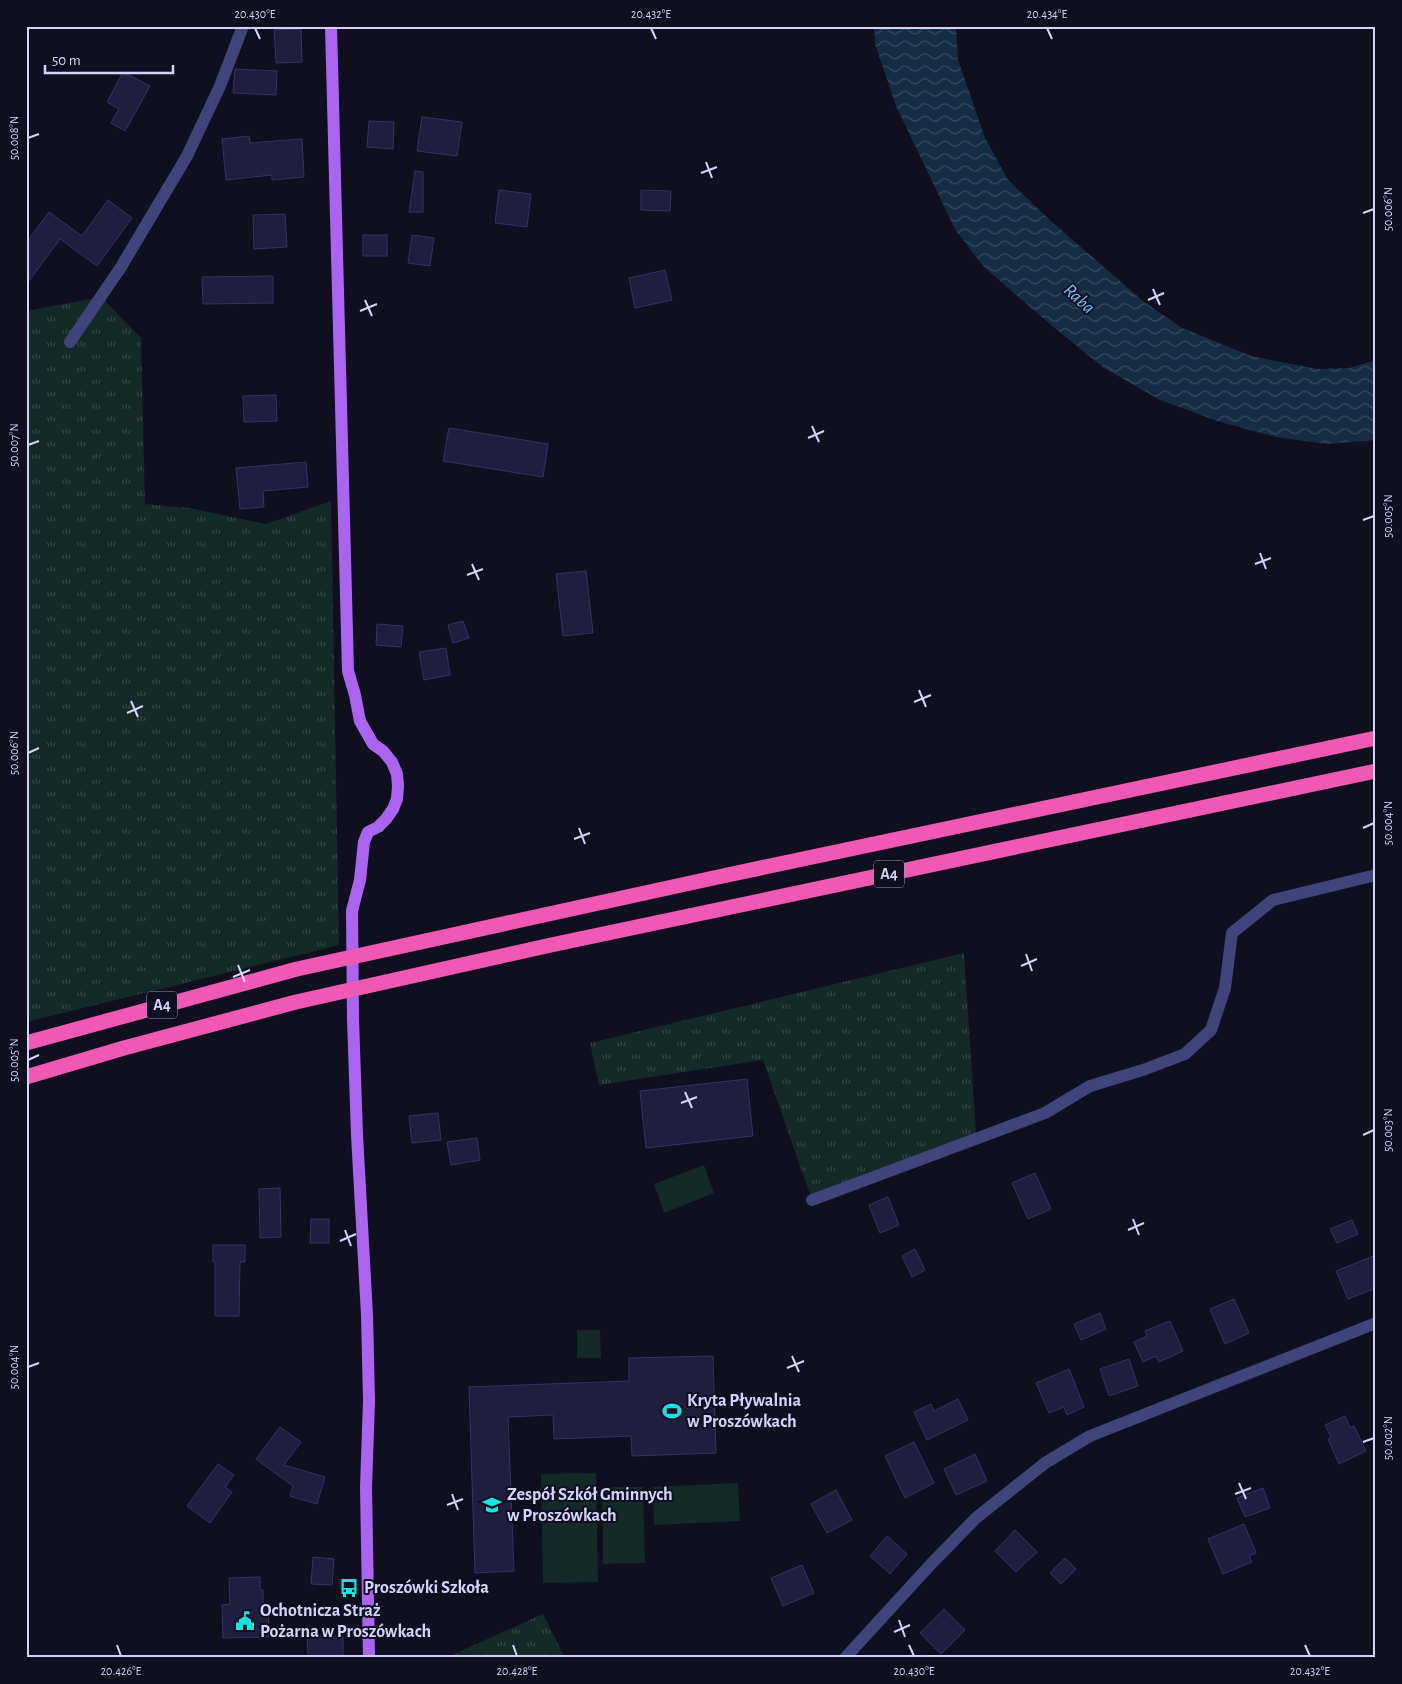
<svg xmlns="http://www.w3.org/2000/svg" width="1402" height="1684" viewBox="0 0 1402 1684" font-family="'Alegreya Sans',sans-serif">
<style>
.grass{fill:url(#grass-tufts)}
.park{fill:#132a26}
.water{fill:url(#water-waves)}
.building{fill:#201d3f;stroke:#363169}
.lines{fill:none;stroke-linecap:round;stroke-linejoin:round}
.minor{stroke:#3f447b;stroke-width:12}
.major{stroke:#ab64f0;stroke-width:12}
.highway{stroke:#ef59b3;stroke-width:15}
.ticks{fill:none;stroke:#d3d3fb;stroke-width:2}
.labels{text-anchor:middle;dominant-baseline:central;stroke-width:4;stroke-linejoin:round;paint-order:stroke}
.shield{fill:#100f20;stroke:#9898b9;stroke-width:1}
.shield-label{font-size:16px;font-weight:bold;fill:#d3d3fb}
.poi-label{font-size:18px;font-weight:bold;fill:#d3d3fb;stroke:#100f20;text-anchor:start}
.water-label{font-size:19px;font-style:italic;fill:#6bc3f1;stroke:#100f20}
.neatline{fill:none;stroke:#d3d3fb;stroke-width:2}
.ticks-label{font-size:12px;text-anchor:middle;fill:#d3d3fb}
</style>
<defs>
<pattern id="grass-tufts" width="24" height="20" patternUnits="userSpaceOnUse" patternTransform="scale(1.25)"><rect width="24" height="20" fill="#132a26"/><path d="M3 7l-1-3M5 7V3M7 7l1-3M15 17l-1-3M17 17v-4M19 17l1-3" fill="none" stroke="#344846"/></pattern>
<pattern id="water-waves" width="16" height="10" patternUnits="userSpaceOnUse" patternTransform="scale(1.25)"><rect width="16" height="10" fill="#142d45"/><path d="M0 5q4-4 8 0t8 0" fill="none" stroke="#354b61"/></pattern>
</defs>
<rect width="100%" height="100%" fill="#100f20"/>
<g class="grass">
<path d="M101 297 141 338 145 504 189 508 266 524 331 501 339 945 26 1022V311Z"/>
<path d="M964 953 976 1133 811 1197 763 1060 599 1085 590 1043Z"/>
<path d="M543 1614 565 1658H445Z"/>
</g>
<g class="park">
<path d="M704 1165 714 1193 664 1213 654 1184Z"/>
<path d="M577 1330H600L601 1358H577Z"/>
<path d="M596 1473 598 1582 543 1583 541 1474Z"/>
<path d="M738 1483 740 1521 654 1525 653 1487Z"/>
<path d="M602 1487H643L645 1563 603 1564Z"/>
</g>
<path class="water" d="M874 26H956L958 60 985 138 1008 180 1051 221 1143 301 1182 328 1251 356 1317 369 1349 368 1376 360V440L1327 444 1276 437 1220 422 1160 400 1104 368 1051 325 984 267 956 231 896 106 875 44Z"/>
<g class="building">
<path d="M301 29 302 62 276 63 274 30Z"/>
<path d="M235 69 277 71 276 95 233 93Z"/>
<path d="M123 72 150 86 125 131 111 123 119 109 107 102Z"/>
<path d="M422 117 462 122 457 156 417 151Z"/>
<path d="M369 121 394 122 393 149 367 147Z"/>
<path d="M249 136 250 143 302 139 304 177 272 180V175L226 180 222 139Z"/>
<path d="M415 171 423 172V212H409Z"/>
<path d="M499 190 531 194 527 227 495 223Z"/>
<path d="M641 190 671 191 670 211 641 210Z"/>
<path d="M108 200 132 218 97 266 60 239 26 285V243L49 212 82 236Z"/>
<path d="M285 214 287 247 254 249 253 215Z"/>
<rect x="363" y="235" width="24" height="21"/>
<path d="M412 235 434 238 430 266 408 263Z"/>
<path d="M665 270 672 300 635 308 629 278Z"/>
<path d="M273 276V303L203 304 202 277Z"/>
<path d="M276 395 277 421 244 422 243 396Z"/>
<path d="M449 428 548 444 543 477 443 461Z"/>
<path d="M306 462 308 487 263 491 264 507 240 509 236 468Z"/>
<path d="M586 571 593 633 563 636 556 574Z"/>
<path d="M463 621 469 638 453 643 448 625Z"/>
<path d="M377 624 403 626 401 647 376 645Z"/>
<path d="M446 648 450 675 424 680 419 652Z"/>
<path d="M747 1079 753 1136 646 1148 640 1091Z"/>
<path d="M438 1113 441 1140 412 1143 409 1116Z"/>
<path d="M477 1138 480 1160 451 1165 447 1142Z"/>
<path d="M1035 1173 1051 1209 1028 1219 1012 1183Z"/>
<path d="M280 1188 281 1237 260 1238 259 1189Z"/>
<path d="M888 1197 899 1225 880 1233 869 1205Z"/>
<path d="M311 1219H329V1243H310Z"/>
<path d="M1352 1220 1358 1234 1337 1243 1330 1229Z"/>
<path d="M213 1245H245V1262H240L239 1316H215V1262H213Z"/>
<path d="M915 1249 925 1270 912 1277 902 1256Z"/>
<path d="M1376 1255V1288L1348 1299 1336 1271Z"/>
<path d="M1234 1299 1249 1333 1225 1344 1210 1309Z"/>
<path d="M1100 1313 1106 1329 1081 1340 1074 1324Z"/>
<path d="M1170 1321 1183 1351 1159 1362 1156 1356 1143 1362 1134 1342 1147 1336 1145 1331Z"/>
<path d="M713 1356 716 1453 632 1456 631 1436 554 1439 553 1415 508 1417 514 1571 475 1573 469 1387 629 1381V1358Z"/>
<path d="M1129 1359 1138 1386 1109 1396 1100 1369Z"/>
<path d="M1069 1369 1084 1407 1067 1415 1064 1407 1049 1413 1036 1383Z"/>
<path d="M958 1399 968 1420 927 1440 914 1412 931 1404 934 1411Z"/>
<path d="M1345 1416 1350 1428 1354 1426 1366 1451 1339 1464 1328 1439 1331 1437 1325 1425Z"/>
<path d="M280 1427 301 1442 284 1465 325 1477 317 1504 290 1496 293 1486 256 1459Z"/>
<path d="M914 1442 934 1483 905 1498 885 1456Z"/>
<path d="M975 1454 987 1481 956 1495 944 1469Z"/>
<path d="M218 1464 234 1475 225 1487 232 1492 210 1523 187 1506Z"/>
<path d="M1263 1488 1270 1508 1245 1517 1237 1498Z"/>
<path d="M836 1490 852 1520 827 1533 811 1504Z"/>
<path d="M1244 1524 1256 1553 1249 1556 1252 1562 1223 1574 1208 1539Z"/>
<path d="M1015 1530 1037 1552 1016 1572 995 1551Z"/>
<path d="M887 1536 907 1554 890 1574 870 1556Z"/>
<path d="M313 1557 334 1559 332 1585 311 1584Z"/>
<path d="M1065 1558 1076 1569 1061 1584 1050 1573Z"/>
<path d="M802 1565 814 1593 783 1606 771 1578Z"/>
<path d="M260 1577V1590H263V1604H268L269 1637 223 1638 222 1605 230 1604 229 1578Z"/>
<path d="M944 1609 965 1630 941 1654 920 1633Z"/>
<path d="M307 1636H343V1658H308Z"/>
</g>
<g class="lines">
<g class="minor">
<path d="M70 342 121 267 187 156 220 86 243 26"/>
<path d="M812 1200 1045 1113 1090 1086 1143 1070 1185 1054 1211 1030 1225 988 1232 933 1273 900 1376 875"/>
<path d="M845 1658 932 1563 976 1518 1045 1463 1090 1436 1376 1323"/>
</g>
<path class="major" d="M331 26 348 671 355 695 360 721 373 744 383 751 392 762 397 774 398 786 397 799 393 809 386 819 378 827 368 832 364 842 360 880 352 911 353 1019 357 1135 367 1315 369 1401 366 1487 369 1658"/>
<g class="highway">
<path d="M26 1043 297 969 718 877 1376 738"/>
<path d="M26 1077 124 1048 296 1002 551 945 1376 771"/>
</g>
</g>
<path class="ticks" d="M255 28 260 39M651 28 656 39M1047 28 1052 39M28 138 39 134M706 162 712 178M701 173 717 167M1363 213 1374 209M1153 289 1160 305M365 300 372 316M1148 300 1164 293M360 311 377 304M812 426 819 442M808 438 824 431M28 445 39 441M1363 520 1374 516M1260 553 1266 569M472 564 479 580M1255 564 1271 558M467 575 483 569M919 690 926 707M131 701 138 717M914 702 931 695M127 713 143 706M28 753 39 748M579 828 585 844M1363 828 1374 823M574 839 590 833M1026 954 1032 971M238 965 245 982M1021 966 1037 959M233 977 250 970M28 1060 39 1055M685 1092 692 1108M681 1103 697 1097M1363 1135 1374 1130M1133 1219 1139 1235M345 1230 351 1246M1128 1230 1144 1223M340 1241 356 1234M792 1356 799 1372M28 1367 39 1363M787 1368 804 1361M1363 1442 1374 1438M1239 1483 1246 1499M452 1494 458 1510M1235 1494 1251 1488M447 1505 463 1499M899 1620 905 1637M894 1632 910 1625M117 1645 121 1656M513 1645 517 1656M909 1645 914 1656M1305 1645 1310 1656"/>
<defs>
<g id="stadium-bare" transform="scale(1.5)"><path d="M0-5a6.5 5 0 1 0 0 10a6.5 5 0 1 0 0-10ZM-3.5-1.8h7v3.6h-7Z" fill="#16e3df" stroke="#100f20" stroke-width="2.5" paint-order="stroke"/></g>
<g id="school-bare" transform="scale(1.5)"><path d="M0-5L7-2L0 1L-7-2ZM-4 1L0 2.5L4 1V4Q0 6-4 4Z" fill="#16e3df" stroke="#100f20" stroke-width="2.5" paint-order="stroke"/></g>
<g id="bus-bare" transform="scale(1.5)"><path d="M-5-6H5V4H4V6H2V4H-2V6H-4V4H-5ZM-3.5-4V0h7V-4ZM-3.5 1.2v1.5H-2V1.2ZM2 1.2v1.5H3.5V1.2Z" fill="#16e3df" stroke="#100f20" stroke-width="2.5" paint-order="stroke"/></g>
<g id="civic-bare" transform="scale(1.5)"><path d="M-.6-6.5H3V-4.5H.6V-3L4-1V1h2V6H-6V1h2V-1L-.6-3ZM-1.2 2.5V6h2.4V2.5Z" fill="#16e3df" stroke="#100f20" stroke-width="2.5" paint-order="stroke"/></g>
</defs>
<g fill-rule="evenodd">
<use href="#stadium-bare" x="672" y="1411"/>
<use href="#school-bare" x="492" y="1505"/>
<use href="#bus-bare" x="349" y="1588"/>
<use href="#civic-bare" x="245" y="1621"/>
</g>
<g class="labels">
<g class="shield">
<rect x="874" y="860.5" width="30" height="27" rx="4"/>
<rect x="147" y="991.5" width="30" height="27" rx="4"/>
</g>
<g class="shield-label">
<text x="889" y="874">A4</text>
<text x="162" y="1005">A4</text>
</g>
<g class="poi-label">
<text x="687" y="1401">Kryta Pływalnia<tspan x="687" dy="21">w Proszówkach</tspan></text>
<text x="507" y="1495">Zespół Szkół Gminnych<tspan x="507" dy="21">w Proszówkach</tspan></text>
<text x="364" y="1588">Proszówki Szkoła</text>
<text x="260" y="1611">Ochotnicza Straż<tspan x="260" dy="21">Pożarna w Proszówkach</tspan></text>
</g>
<g class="water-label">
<text transform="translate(1079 299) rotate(42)">Raba</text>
</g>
</g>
<rect width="1402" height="1684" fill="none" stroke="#100f20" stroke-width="55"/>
<path d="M45 65v8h128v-8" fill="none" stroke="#d3d3fb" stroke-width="2.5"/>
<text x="52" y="65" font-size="15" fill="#d3d3fb" stroke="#100f20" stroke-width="4" paint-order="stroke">50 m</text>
<rect x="28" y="28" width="1346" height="1628" class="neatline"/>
<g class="ticks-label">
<text x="255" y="18">20.430°E</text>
<text x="651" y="18">20.432°E</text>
<text x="1047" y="18">20.434°E</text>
<text transform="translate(14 138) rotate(-90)" y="4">50.008°N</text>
<text transform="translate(1388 209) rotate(-90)" y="4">50.006°N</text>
<text transform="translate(14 445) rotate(-90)" y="4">50.007°N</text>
<text transform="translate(1388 516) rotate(-90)" y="4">50.005°N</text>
<text transform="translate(14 753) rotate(-90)" y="4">50.006°N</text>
<text transform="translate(1388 823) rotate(-90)" y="4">50.004°N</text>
<text transform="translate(14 1060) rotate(-90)" y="4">50.005°N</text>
<text transform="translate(1388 1130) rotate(-90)" y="4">50.003°N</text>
<text transform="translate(14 1367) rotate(-90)" y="4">50.004°N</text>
<text transform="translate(1388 1438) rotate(-90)" y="4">50.002°N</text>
<text x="121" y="1675">20.426°E</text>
<text x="517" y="1675">20.428°E</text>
<text x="914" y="1675">20.430°E</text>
<text x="1310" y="1675">20.432°E</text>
</g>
</svg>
